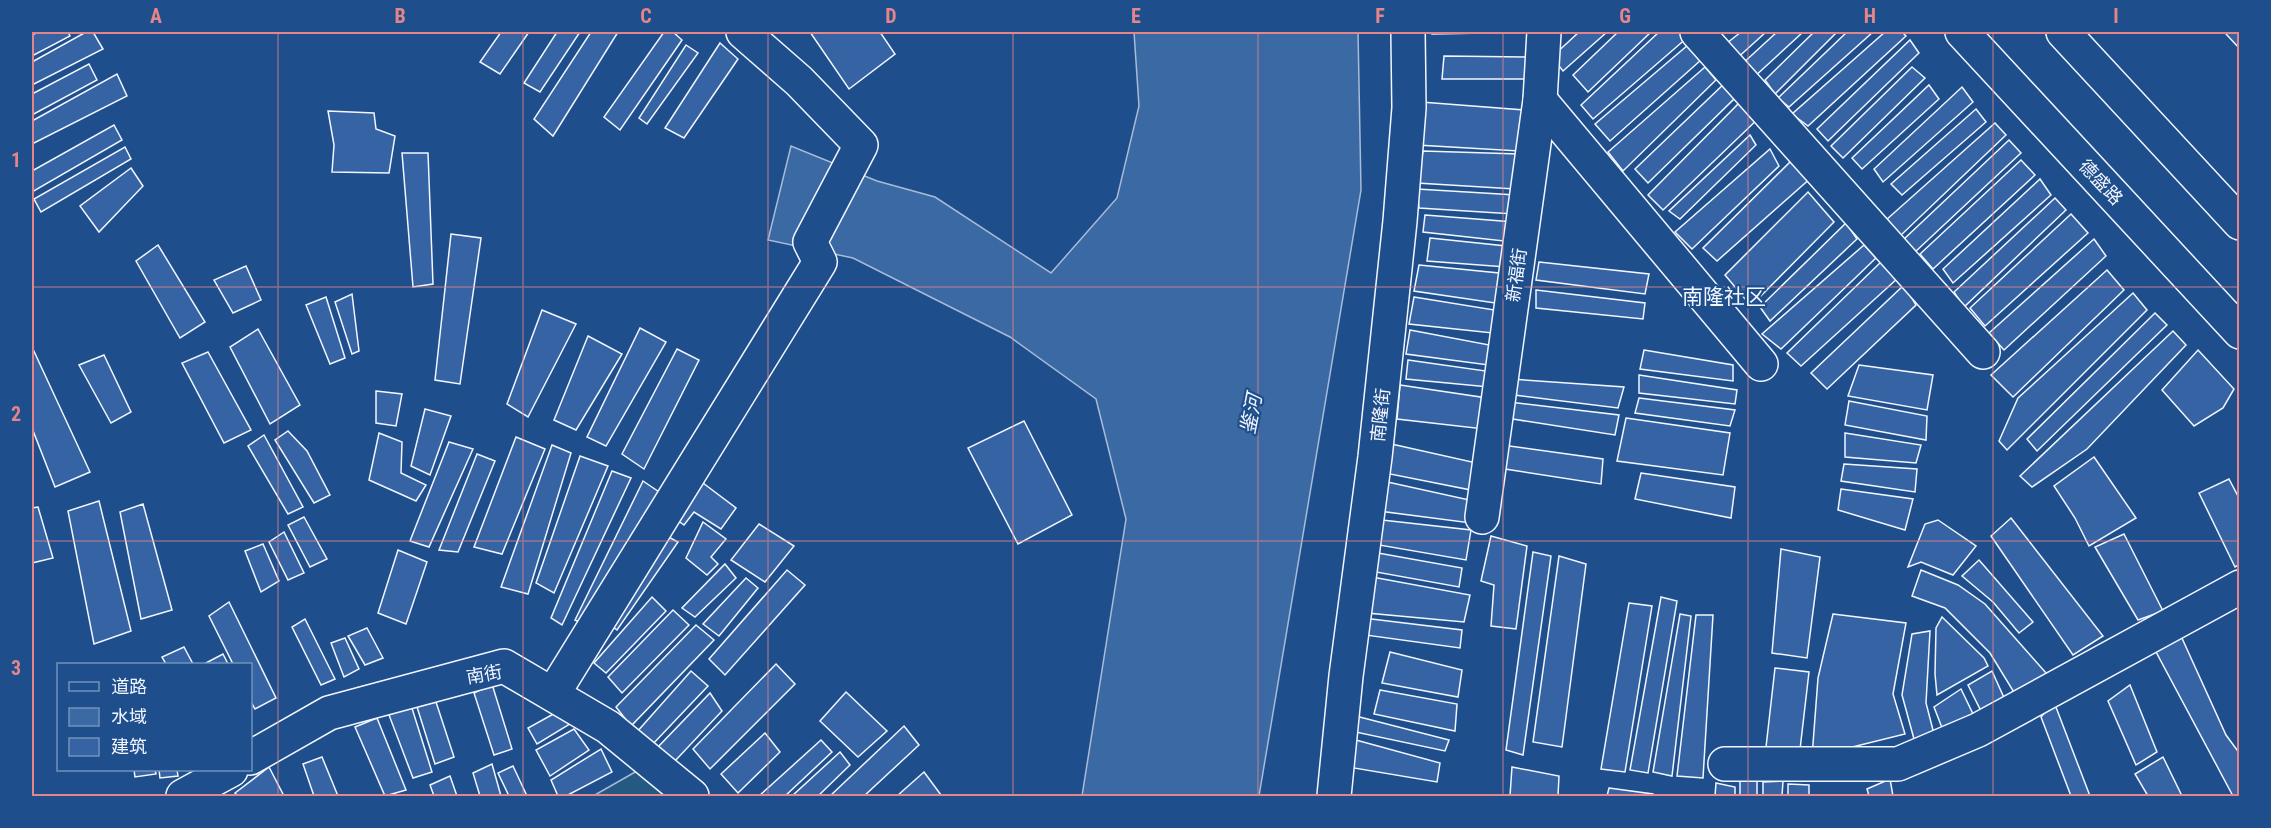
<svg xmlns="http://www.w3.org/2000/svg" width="2271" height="828" viewBox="0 0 2271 828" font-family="'Roboto Condensed','Noto Sans SC',sans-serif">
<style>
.green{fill:#245a82;stroke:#a8bbd7;stroke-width:1.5}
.water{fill:#3b69a3;stroke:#a8bbd7;stroke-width:1.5}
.building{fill:#3563a3;stroke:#f2f6ff;stroke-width:1.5}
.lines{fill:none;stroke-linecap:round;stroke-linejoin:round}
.street-casing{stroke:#f2f6ff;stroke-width:36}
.secondary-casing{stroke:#f2f6ff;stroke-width:36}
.highway-casing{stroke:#f2f6ff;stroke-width:36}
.street{stroke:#1f4e8c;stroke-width:33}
.secondary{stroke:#1f4e8c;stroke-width:33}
.highway{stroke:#1f4e8c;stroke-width:33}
.grid{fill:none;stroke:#e38589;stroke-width:1.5;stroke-opacity:0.55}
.labels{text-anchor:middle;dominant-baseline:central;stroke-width:4.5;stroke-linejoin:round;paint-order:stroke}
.street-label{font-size:18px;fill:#f2f6ff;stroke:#1f4e8c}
.water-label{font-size:20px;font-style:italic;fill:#f2f6ff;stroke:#1f4e8c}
.quarter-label{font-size:21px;fill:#f2f6ff;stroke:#1f4e8c}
.neatline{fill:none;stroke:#e38589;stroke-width:2}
.grid-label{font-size:20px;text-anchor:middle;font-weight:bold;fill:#e38589}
</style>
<rect width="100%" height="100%" fill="#1f4e8c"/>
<path class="green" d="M651 763 692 796H593Z"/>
<path class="water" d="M1134 32H1358L1361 190 1259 796H1082L1126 519 1096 399 1010 337 853 258 768 240 791 146 877 181 935 197 1051 273 1117 198 1139 106Z"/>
<g class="building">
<path d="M38 32H68L70 36 32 56V35Z"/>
<path d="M86 32H93L103 49 32 85V62Z"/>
<path d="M501 32H529L500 74 480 62Z"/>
<path d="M557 32H580L540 92 524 83Z"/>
<path d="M591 32H618L553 136 534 119Z"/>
<path d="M664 32H673L682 40 620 130 604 117Z"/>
<path d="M810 32H880L895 54 849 89Z"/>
<path d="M1432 32H1533L1432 34Z"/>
<path d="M1579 32H1607L1563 71 1552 57Z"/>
<path d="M1618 32H1651L1588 92 1573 75Z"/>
<path d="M1659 32H1684L1688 37 1593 119 1581 105Z"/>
<path d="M1741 32H1766L1734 61 1722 47Z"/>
<path d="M1777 32H1803L1753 78 1741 65Z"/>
<path d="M1814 32H1837L1775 94 1765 80Z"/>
<path d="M1847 32H1873L1789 107 1778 98Z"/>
<path d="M1885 32H1902L1906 36 1808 126 1792 114Z"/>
<path d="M2229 32H2240V49L2226 34Z"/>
<path d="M1910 40 1919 53 1828 141 1817 129Z"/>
<path d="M720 43 738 59 684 138 665 128Z"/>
<path d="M686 45 698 53 647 124 639 118Z"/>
<path d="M1688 45 1701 60 1610 141 1595 124Z"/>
<path d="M1444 56 1531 57 1529 79H1442Z"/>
<path d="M89 64 97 80 32 115V94Z"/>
<path d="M1705 67 1716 80 1623 171 1608 152Z"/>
<path d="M1912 67 1925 78 1843 158 1831 146Z"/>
<path d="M117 74 127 96 32 144V121Z"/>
<path d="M1726 82 1735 98 1648 183 1635 169Z"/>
<path d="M1929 85 1939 99 1862 169 1852 158Z"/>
<path d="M1962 87 1973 102 1883 182 1874 169Z"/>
<path d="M1747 95 1762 115 1663 210 1648 195Z"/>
<path d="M1421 102 1524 110 1519 151 1417 145Z"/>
<path d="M1976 109 1986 122 1902 195 1891 184Z"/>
<path d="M328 111 374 113 376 129 395 136 389 173 332 172 334 145Z"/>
<path d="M1995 123 2006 135 1899 237 1886 220Z"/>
<path d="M114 125 122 140 32 192V171Z"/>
<path d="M1750 135 1756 145 1680 219 1669 211Z"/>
<path d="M2009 140 2021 153 1915 252 1903 240Z"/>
<path d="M125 147 131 159 41 212 34 199Z"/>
<path d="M1770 149 1779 166 1692 249 1675 232Z"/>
<path d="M1423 151 1519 154 1515 189 1417 183Z"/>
<path d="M402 153H428L433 284 413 287Z"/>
<path d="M1794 158 1812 177 1717 261 1703 248Z"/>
<path d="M2021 160 2035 175 1933 269 1920 254Z"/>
<path d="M131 168 143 186 99 232 80 206Z"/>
<path d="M2040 179 2051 195 1953 283 1943 269Z"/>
<path d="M1417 189 1516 195 1514 214 1419 208Z"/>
<path d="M1808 192 1834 222 1751 306 1725 275Z"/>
<path d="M2055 198 2066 210 1964 307 1954 292Z"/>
<path d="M2071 214 2088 233 1985 326 1970 308Z"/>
<path d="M1425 215 1514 222 1513 242 1423 232Z"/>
<path d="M1846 223 1857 239 1770 321 1760 307Z"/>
<path d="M451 234 481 238 460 384 435 380Z"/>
<path d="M1430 238 1506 246V267L1427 261Z"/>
<path d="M2094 239 2106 256 2004 350 1989 333Z"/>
<path d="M158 245 205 322 180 338 136 261Z"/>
<path d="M1864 245 1876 258 1781 349 1762 334Z"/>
<path d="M1883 260 1898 278 1801 366 1787 353Z"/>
<path d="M1539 262 1649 274 1645 294 1536 280Z"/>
<path d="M1419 265 1509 274 1502 304 1414 291Z"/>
<path d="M246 266 261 300 233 313 214 280Z"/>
<path d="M2107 270 2124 290 2013 397 1991 375Z"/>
<path d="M1904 285 1916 305 1827 389 1811 373Z"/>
<path d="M1536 290 1645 303 1643 319 1536 308Z"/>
<path d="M2133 293 2147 310 2007 450 1999 441 2018 398Z"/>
<path d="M352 294 359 351 352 354 335 302Z"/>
<path d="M326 297 345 358 330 364 306 305Z"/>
<path d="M1414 297 1507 312 1502 334 1409 324Z"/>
<path d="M542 310 576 324 528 417 507 404Z"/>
<path d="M2155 313 2167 325 2037 451 2027 439Z"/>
<path d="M640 328 666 342 606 446 587 437Z"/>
<path d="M258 329 300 405 270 424 230 347Z"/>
<path d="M1410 330 1500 347 1496 366 1406 354Z"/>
<path d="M2173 331 2186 345 2087 449 2032 487 2020 476Z"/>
<path d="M588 336 622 354 576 430 554 420Z"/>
<path d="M32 347 90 472 55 487 32 428Z"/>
<path d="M677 349 699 360 644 469 622 454Z"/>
<path d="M1644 350 1733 365V381L1640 369Z"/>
<path d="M2198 350 2234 389 2223 408 2194 426 2162 390Z"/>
<path d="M208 352 251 430 224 443 182 363Z"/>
<path d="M104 355 131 412 111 423 79 365Z"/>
<path d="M1408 360 1493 372 1489 387 1406 379Z"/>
<path d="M1859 365 1933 375 1927 410 1848 396Z"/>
<path d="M1639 375 1737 390 1735 404 1639 393Z"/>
<path d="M1510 379 1624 387 1618 408 1507 394Z"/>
<path d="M1400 385 1487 398 1484 429 1397 419Z"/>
<path d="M376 391 402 394 396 426 376 423Z"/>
<path d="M1639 398 1735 410 1730 426 1635 413Z"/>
<path d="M1849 401 1927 416 1926 440 1845 425Z"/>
<path d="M1509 402 1619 415 1615 435 1506 418Z"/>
<path d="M425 409 451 416 430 475 411 466Z"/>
<path d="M1626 418 1730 433 1723 475 1617 461Z"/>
<path d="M1024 421 1072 515 1018 544 968 448Z"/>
<path d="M288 431 307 451 330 495 314 503 275 440Z"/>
<path d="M379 433 402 442 401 473 426 485 416 501 369 480Z"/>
<path d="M1845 433 1921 445 1916 463 1845 457Z"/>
<path d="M264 435 303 507 288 514 248 446Z"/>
<path d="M516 437 545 449 502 554 474 547Z"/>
<path d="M449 442 473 449 429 547 410 541Z"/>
<path d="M1387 443 1481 464 1476 491 1385 473Z"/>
<path d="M552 445 571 453 528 594 501 587Z"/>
<path d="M1502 445 1603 459 1601 484 1499 468Z"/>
<path d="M477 454 495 461 458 552 439 550Z"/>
<path d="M580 456 608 466 554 593 536 583Z"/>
<path d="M2094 457 2136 518 2089 546 2075 518 2054 486Z"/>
<path d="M1844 464 1917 469 1915 492 1841 481Z"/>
<path d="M612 471 631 478 562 625 551 618Z"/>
<path d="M1641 473 1735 487 1731 518 1635 499Z"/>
<path d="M2229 479 2240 500V564L2235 567 2199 493Z"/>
<path d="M699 480 736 508 721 529 694 512 684 525 673 517Z"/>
<path d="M643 481 665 496 589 626 575 620Z"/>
<path d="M1383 481 1474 501 1471 523 1379 511Z"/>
<path d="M1841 489 1913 499 1905 530 1838 510Z"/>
<path d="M99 501 131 631 94 644 68 511Z"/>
<path d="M143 504 172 610 141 619 120 512Z"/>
<path d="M38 507 53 558 32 563V508Z"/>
<path d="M304 517 327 559 310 567 288 525Z"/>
<path d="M2011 518 2103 636 2073 655 1991 536Z"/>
<path d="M1382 520 1471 530 1466 560 1379 545Z"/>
<path d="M1938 520 1976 546 1953 575 1921 562 1908 567 1925 524Z"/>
<path d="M703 522 726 539 711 557 718 564 707 575 686 558Z"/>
<path d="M759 524 794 546 765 582 731 560Z"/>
<path d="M284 532 304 573 288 580 269 542Z"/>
<path d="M661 533 678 542 617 630 605 621Z"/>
<path d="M2124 534 2163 611 2138 620 2095 547Z"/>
<path d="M1491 536 1527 546 1516 629 1491 626 1494 585 1481 581Z"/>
<path d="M263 544 279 581 261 592 245 551Z"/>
<path d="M1781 549 1820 557 1807 658 1772 653Z"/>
<path d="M398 550 427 562 406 624 378 613Z"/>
<path d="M1533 552 1551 556 1523 755 1506 750Z"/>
<path d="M1378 553 1462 568 1459 587 1376 572Z"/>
<path d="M1559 556 1586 564 1562 747 1533 742Z"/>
<path d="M1979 560 2033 622 2019 633 1993 602 1962 576Z"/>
<path d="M725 564 736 578 695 617 682 608Z"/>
<path d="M787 570 805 585 725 675 709 659Z"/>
<path d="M1921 570 1958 585 1985 604 2047 674 2015 694 1990 653 1945 608 1912 596Z"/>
<path d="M1372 577 1470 595 1464 622 1367 613Z"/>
<path d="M746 578 758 588 719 636 703 624Z"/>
<path d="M652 597 666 611 606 673 594 663Z"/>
<path d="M1661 597 1677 601 1648 773 1630 770Z"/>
<path d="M229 602 276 698 255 709 250 700V664H233L209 616Z"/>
<path d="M1629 603 1652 606 1625 772 1601 769Z"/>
<path d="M673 610 689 625 622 693 608 677Z"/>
<path d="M1680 614 1691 616 1672 776 1653 772Z"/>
<path d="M1833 614 1906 623 1893 694 1905 734 1812 757 1818 678Z"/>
<path d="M1696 615H1713L1703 778 1677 776Z"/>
<path d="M1942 617 1984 658 1988 666 1937 695 1935 674 1936 628Z"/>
<path d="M1363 618 1462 630 1460 648 1358 634Z"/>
<path d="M305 619 335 679 321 685 292 627Z"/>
<path d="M696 625 714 640 631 726 616 707Z"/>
<path d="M367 628 383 658 365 665 348 636Z"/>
<path d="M1930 631 1926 703 1934 734 1914 739 1902 695 1912 634Z"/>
<path d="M2181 636 2226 735 2240 754V796H2233L2155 650Z"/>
<path d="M345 638 359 669 344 677 331 643Z"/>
<path d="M184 647 193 664H166L162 657Z"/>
<path d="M1390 652 1462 670 1458 697 1382 683Z"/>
<path d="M223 654 228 664H204Z"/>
<path d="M776 664 795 684 710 769 693 749Z"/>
<path d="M1775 668 1809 672 1799 758 1765 756Z"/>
<path d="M691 671 708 686 651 746 636 733Z"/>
<path d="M1992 671 2005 700 1981 711 1968 685Z"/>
<path d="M492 684 512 749 494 755 474 693Z"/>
<path d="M2130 685 2157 752 2136 765 2108 701Z"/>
<path d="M1961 689 1974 716 1944 733 1934 707Z"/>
<path d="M1380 690 1457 704 1455 731 1374 714Z"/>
<path d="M846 692 887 731 858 757 820 721Z"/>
<path d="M710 693 722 711 674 762 657 748Z"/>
<path d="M436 702 454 757 435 764 417 707Z"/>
<path d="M2054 702 2090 796H2071L2041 717Z"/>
<path d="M411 705 432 772 413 778 389 715Z"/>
<path d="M557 712 570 724 537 744 528 728Z"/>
<path d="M1348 714 1449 740 1445 751 1346 730Z"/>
<path d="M377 718 406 790 385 796 355 727Z"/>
<path d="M904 726 919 745 864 796H830Z"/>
<path d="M574 729 589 750 550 776 536 750Z"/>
<path d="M765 733 780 752 738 793 721 774Z"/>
<path d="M1345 737 1440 763 1437 782 1342 766Z"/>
<path d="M821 740 832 752 785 796H759Z"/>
<path d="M601 749 612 772 566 796H558L551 780Z"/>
<path d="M840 752 850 765 818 796H792Z"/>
<path d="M322 757 338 796H314L303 764Z"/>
<path d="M2163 757 2182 796H2148L2135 774Z"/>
<path d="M492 764 501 796H480L473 773Z"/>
<path d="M513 766 527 796H509L498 773Z"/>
<path d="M269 767 284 796H238L235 793Z"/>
<path d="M1512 767 1559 776 1558 796H1510Z"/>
<path d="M134 770H155L156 774 135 777Z"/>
<path d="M159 770H177L178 776 160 778Z"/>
<path d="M924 772 941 795 939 796H897Z"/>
<path d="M450 776 457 796H434L430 785Z"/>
<rect x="1740" y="779" width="17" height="17"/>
<path d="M1890 779 1893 796H1869L1867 789Z"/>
<path d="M1783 781 1782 796H1763V782Z"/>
<path d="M1716 783 1735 787V796H1715Z"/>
<path d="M1788 784 1809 785V796H1788Z"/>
<path d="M1609 788 1653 794V796H1607Z"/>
</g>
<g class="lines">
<g class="street-casing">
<g id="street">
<path d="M1697 32 1983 352"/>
<path d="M1540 100 1761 364"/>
<path d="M1482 517 1540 100 1544 32"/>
<path d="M553 694 820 262 810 242 861 145 799 81 743 32"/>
<path d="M1725 764H1898L1978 730 2240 587"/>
<path d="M1334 796 1346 676 1375 457 1400 221 1409 108 1408 32"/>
</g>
</g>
<g class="secondary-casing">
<g id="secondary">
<path d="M250 758 329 713 504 666 608 727 692 796"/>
<path d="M183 796 231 770"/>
</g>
</g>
<g class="highway-casing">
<g id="highway">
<path d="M1962 32 2240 332"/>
<path d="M2063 32 2240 223"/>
</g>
</g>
<use href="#street" class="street"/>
<use href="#secondary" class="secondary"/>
<use href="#highway" class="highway"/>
</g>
<path class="grid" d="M278 32V796M523 32V796M768 32V796M1013 32V796M1258 32V796M1503 32V796M1748 32V796M1993 32V796M32 287H2240M32 541H2240"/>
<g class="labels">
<g class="street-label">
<text transform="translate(2101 182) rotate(47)">德盛路</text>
<text transform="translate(1516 275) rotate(-82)">新福街</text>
<text transform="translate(1380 415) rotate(-84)">南隆街</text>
<text transform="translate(484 674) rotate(-10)">南街</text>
</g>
<g class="water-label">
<text transform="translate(1251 414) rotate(-79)">鉴河</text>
</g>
<g class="quarter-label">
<text x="1724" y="297">南隆社区</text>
</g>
</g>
<rect width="2271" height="828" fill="none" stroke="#1f4e8c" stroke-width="66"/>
<rect x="57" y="663" width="195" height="108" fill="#1f4e8c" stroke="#7391ba" stroke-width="1.5"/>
<rect x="69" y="682" width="30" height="9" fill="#1f4e8c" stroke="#7391ba" stroke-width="1.5"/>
<text x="111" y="693" font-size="18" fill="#f2f6ff">道路</text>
<rect x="69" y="708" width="30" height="18" fill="#3b69a3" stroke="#7391ba" stroke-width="1.5"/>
<text x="111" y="723" font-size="18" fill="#f2f6ff">水域</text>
<rect x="69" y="738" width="30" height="18" fill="#3563a3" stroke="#7391ba" stroke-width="1.5"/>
<text x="111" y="753" font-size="18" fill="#f2f6ff">建筑</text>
<rect x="33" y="33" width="2205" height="762" class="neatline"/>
<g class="grid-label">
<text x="156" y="23">A</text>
<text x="400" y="23">B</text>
<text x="646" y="23">C</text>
<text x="891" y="23">D</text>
<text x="1136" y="23">E</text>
<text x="1380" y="23">F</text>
<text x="1625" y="23">G</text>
<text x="1870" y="23">H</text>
<text x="2116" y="23">I</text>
<text x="16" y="167">1</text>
<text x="16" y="421">2</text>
<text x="16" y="675">3</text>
</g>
</svg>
